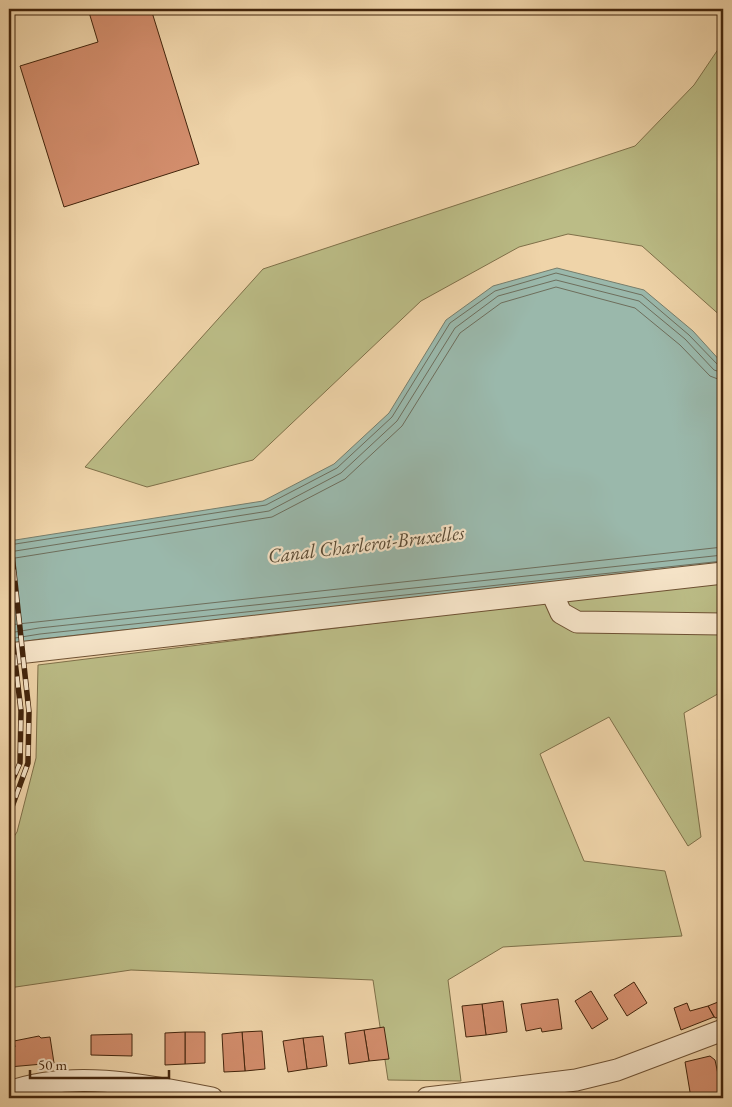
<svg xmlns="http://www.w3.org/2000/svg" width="732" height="1107" viewBox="0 0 732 1107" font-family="'EB Garamond',serif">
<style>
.green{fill:#bbbc86;stroke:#7f7049}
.water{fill:#9ab8ab;stroke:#777d6b}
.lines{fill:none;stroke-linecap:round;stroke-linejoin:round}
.shore{stroke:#6e6e5c;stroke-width:1}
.building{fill:#d28d6c;stroke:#43250c}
.minor-casing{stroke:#6e5133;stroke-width:23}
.minor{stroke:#f5e3c7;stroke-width:21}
.rail-casing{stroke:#43250c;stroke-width:5.5}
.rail{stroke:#f5e3c7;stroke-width:4;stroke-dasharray:11;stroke-linecap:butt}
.labels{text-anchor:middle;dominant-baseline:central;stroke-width:4.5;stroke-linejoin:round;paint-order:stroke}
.water-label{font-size:20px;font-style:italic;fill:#594a34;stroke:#f5e3c7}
</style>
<rect width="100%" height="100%" fill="#efd4a9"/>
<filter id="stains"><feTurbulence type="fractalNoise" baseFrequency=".004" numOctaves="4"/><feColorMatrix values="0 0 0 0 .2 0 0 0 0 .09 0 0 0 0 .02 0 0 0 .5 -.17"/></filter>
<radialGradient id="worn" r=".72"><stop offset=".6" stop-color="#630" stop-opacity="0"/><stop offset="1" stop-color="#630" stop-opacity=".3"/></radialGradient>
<g class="green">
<path d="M723 42V318L642 246 568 234 519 247 421 301 253 460 147 487 85 467 263 269 635 146 694 85Z"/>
<path d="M723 580V691L684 713 701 837 688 846 609 717 540 754 584 861 665 871 682 936 503 947 448 980 461 1081 388 1080 373 980 131 970 9 988V844L17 832 36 758 38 665Z"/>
</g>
<path class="water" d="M557 268 644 290 693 331 723 364V566L40 639 9 644V541L263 501 334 464 389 413 446 320 493 286Z"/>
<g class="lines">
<g class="shore">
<path d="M9 545 266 505 337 468 392 417 450 323 495 291 556 273 642 295 689 335 718 365 723 367"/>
<path d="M9 552 269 511 341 473 397 421 455 328 498 296 556 280 639 301 685 339 714 370 723 373"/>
<path d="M9 559 272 517 345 479 402 426 460 333 501 303 556 287 635 308 680 345 710 376 723 381"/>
<path d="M9 625 723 547"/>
<path d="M9 633 39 628 723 555"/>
<path d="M9 639 40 634 723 561"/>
</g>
</g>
<g class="building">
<path d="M88 9H151L199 164 64 207 20 66 98 42Z"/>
<path d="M634 982 647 1003 627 1016 614 995Z"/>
<path d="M591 991 608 1019 592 1029 575 1001Z"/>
<path d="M558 999 562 1029 542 1032 541 1028 526 1031 521 1004Z"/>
<path d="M723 1000V1016L715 1018 708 1006Z"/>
<path d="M503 1001 507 1032 486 1035 482 1004Z"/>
<path d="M687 1003 690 1011 708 1006 714 1017 681 1030 674 1008Z"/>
<path d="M482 1004 486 1035 466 1037 462 1006Z"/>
<path d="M384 1027 389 1059 369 1061 364 1030Z"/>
<path d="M364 1030 369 1061 349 1064 345 1033Z"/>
<path d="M262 1031 265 1069 245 1071 242 1032Z"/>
<path d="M185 1032H205V1063L185 1064Z"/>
<path d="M185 1032V1064L165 1065V1033Z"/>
<path d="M242 1032 245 1071 224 1072 222 1034Z"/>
<path d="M132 1034V1056L91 1055V1035Z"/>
<path d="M39 1036 41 1038 50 1037 54 1063 9 1067V1047H15L14 1041Z"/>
<path d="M323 1036 327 1066 307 1069 303 1038Z"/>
<path d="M303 1038 307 1069 288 1072 283 1041Z"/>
<path d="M710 1056 715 1060 723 1098H691L685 1062Z"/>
<path d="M723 1072V1098L718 1073Z"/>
</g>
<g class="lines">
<g class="minor-casing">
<g id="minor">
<path d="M552 593 561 613 577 622 723 624"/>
<path d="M9 654 723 573"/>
<path d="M9 1092C74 1069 146 1085 212 1098"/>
<path d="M427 1098 576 1080 617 1070 723 1030"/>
</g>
</g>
<use href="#minor" class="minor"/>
<g class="rail-casing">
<g id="rail">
<path d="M9 526 29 712 28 763 9 815"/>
<path d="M9 611 21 711 20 763 9 788"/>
</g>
</g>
<use href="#rail" class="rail"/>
</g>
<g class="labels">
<g class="water-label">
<text transform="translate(366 544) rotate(-7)">Canal Charleroi-Bruxelles</text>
</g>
</g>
<rect width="732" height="1107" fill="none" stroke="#efd4a9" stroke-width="30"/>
<rect x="10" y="10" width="712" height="1087" fill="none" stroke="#43250c" stroke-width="2.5"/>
<rect x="15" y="15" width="702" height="1077" fill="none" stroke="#43250c"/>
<path d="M30 1070v8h139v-8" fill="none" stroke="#43250c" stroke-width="2.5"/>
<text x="38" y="1070" font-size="15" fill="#43250c" stroke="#f5e3c7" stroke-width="4" paint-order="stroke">50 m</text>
<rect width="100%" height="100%" filter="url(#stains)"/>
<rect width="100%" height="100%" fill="url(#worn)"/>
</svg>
